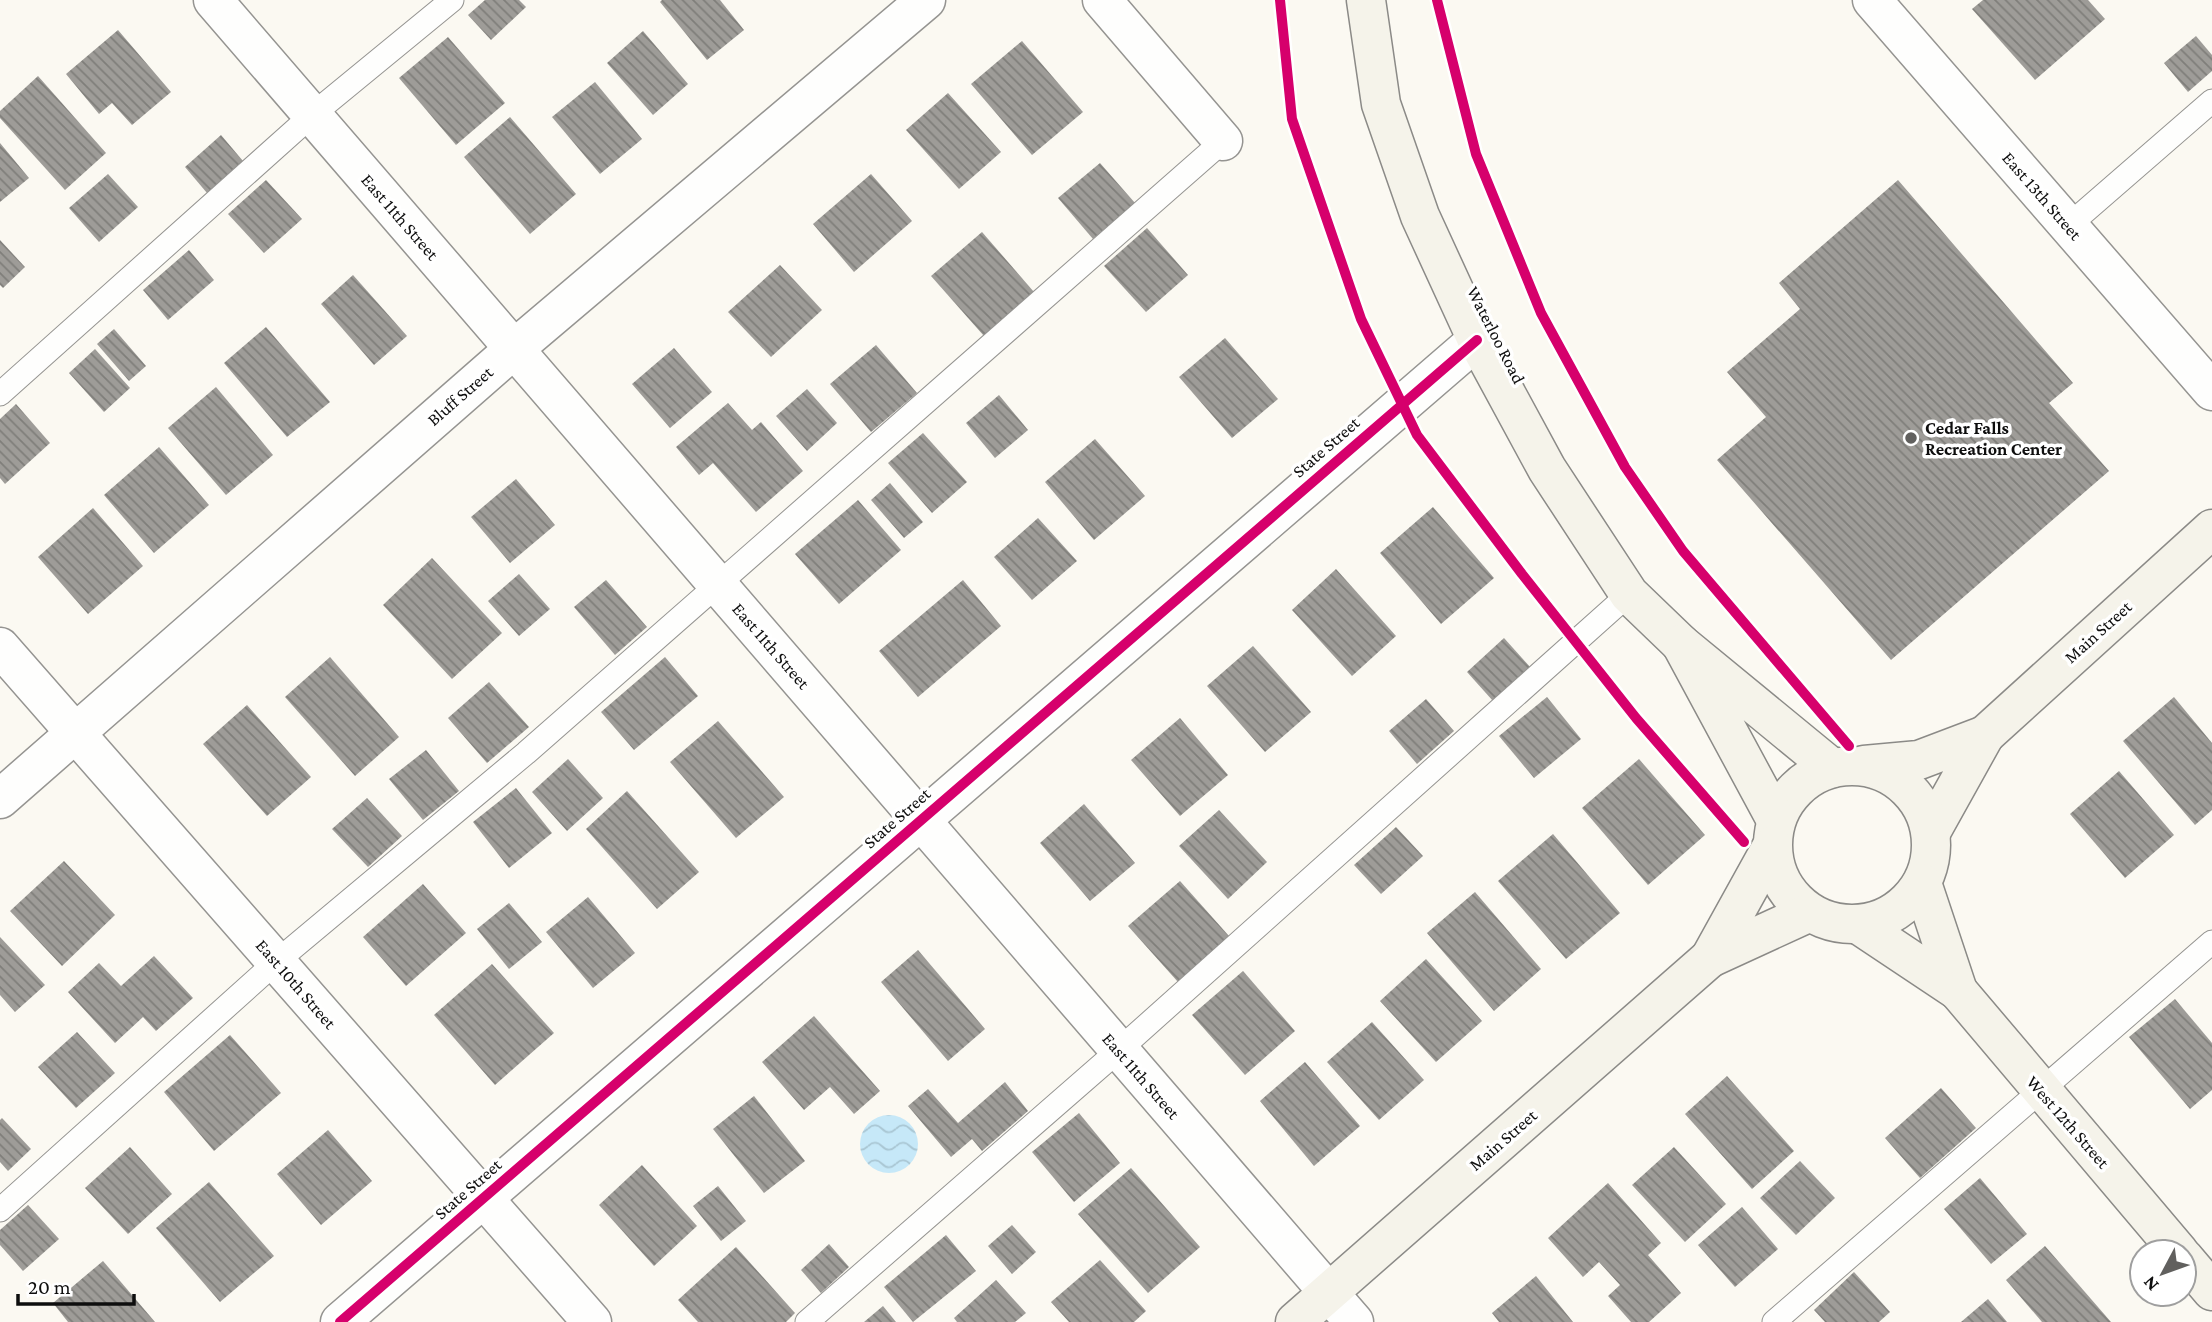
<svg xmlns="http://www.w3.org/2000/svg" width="2212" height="1322" viewBox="0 0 2212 1322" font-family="'Crimson Pro',serif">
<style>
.water{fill:url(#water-waves)}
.building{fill:url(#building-back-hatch)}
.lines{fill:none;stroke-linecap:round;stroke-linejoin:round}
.lane-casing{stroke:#959491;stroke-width:25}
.street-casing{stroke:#959491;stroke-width:41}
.secondary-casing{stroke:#8b8a87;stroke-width:41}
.lane{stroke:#fefefd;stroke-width:23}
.street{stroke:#fefefd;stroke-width:38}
.secondary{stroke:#f5f3ea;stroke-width:38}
.cycleway-casing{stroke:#fff;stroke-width:15}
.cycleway{stroke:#d6006c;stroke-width:10}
.poi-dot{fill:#61605e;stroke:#fff;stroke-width:2.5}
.labels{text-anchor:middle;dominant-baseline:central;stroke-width:7;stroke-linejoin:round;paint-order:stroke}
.street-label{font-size:18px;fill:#0e0e0e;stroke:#fff}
.poi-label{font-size:18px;font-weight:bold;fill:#0e0e0e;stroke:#fff;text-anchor:start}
</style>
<defs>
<pattern id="water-waves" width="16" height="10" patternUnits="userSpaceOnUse" patternTransform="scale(1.75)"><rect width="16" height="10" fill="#c6e8f8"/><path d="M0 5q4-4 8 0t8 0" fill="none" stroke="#a9c6d3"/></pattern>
<pattern id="building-back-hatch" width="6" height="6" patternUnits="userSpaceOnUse" patternTransform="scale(1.75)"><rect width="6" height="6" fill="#9e9c98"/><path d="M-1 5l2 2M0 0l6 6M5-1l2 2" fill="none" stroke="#7f7e7a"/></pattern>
</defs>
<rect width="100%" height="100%" fill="#fbf9f2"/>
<circle class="water" cx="889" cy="1144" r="29"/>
<g class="building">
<path d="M485 0H519L526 7 491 40 468 15Z"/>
<path d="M662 0H720L744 30 707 60 660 2Z"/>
<path d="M1983 0H2088L2105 19 2035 80 1972 9Z"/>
<path d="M118 30 171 92 132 125 112 103 99 114 66 74Z"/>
<path d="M643 31 688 84 653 115 607 63Z"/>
<path d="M2196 36 2212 55V71L2188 92 2164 63Z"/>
<path d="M448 37 505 103 456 145 399 78Z"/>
<path d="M1022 41 1083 112 1032 155 971 84Z"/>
<path d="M38 76 106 153 65 190 0 118V111Z"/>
<path d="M595 82 642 139 600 174 552 117Z"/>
<path d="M948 93 1001 152 959 189 906 130Z"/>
<path d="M510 117 576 194 530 234 464 157Z"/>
<path d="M221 135 243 161 207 193 185 167Z"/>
<path d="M0 143 29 178 0 202Z"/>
<path d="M1100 163 1135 203 1093 239 1058 198Z"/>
<path d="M108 174 138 207 99 242 69 208Z"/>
<path d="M871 174 912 221 854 272 813 224Z"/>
<path d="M266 180 302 219 264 253 228 214Z"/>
<path d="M1898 180 2073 383 2049 403 2109 471 1891 660 1717 460 1766 417 1727 372 1800 309 1779 283Z"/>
<path d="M1147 228 1188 275 1146 312 1104 266Z"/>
<path d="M982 232 1034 292 984 336 931 276Z"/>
<path d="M0 240 25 267 3 288 0 285Z"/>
<path d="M189 250 214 280 168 320 143 290Z"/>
<path d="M780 265 822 310 771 357 728 312Z"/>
<path d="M353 275 407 336 374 365 321 304Z"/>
<path d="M266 327 330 402 287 437 224 363Z"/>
<path d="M114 329 146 366 129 381 97 344Z"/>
<path d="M1225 338 1278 399 1232 438 1179 377Z"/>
<path d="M876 345 917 393 871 432 830 384Z"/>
<path d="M674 348 712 392 670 428 632 384Z"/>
<path d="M95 349 130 388 104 412 69 373Z"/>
<path d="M216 387 273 455 226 495 168 428Z"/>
<path d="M807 389 837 423 807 451 776 416Z"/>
<path d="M999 395 1028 430 995 458 966 423Z"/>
<path d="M728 403 752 430 761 422 803 471 756 512 713 463 699 475 676 447Z"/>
<path d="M16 404 50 443 5 484 0 478V419Z"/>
<path d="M923 433 967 482 932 513 888 463Z"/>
<path d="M1095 439 1145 496 1094 540 1045 482Z"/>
<path d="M159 447 209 505 154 553 104 495Z"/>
<path d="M516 479 555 525 510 563 471 517Z"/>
<path d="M890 483 923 522 904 538 871 500Z"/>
<path d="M858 500 901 550 839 604 795 554Z"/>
<path d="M1433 507 1494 578 1441 624 1380 553Z"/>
<path d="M93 508 143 566 88 614 38 557Z"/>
<path d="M1038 518 1077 561 1032 600 994 557Z"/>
<path d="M432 558 502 633 452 679 383 605Z"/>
<path d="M1336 569 1396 636 1352 676 1292 610Z"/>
<path d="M519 574 550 609 519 636 488 601Z"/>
<path d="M606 580 647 627 615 655 574 607Z"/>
<path d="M963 580 1001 626 918 697 879 651Z"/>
<path d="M1504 638 1531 668 1493 701 1467 672Z"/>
<path d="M1253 646 1311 712 1265 752 1207 686Z"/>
<path d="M330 657 399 737 355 776 285 697Z"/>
<path d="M665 657 698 696 634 750 601 712Z"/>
<path d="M489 682 529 727 487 763 448 718Z"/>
<path d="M1547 697 1581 739 1534 778 1499 736Z"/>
<path d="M2174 697 2212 743V810L2195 825 2123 741Z"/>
<path d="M1426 699 1454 731 1417 764 1389 731Z"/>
<path d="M247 705 311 777 267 816 203 744Z"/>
<path d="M1180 718 1228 775 1180 816 1131 760Z"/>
<path d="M718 721 784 797 736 838 670 762Z"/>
<path d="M426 750 459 791 423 820 389 779Z"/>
<path d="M568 759 603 798 567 831 532 792Z"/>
<path d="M1639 759 1705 835 1648 885 1582 808Z"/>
<path d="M2119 771 2174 835 2125 878 2070 814Z"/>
<path d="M516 788 552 833 509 868 473 822Z"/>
<path d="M627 791 699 872 657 909 586 829Z"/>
<path d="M367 798 402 836 368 867 332 829Z"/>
<path d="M1084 804 1135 863 1090 901 1040 843Z"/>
<path d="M1219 810 1267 862 1228 899 1179 846Z"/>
<path d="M1396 827 1423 856 1381 894 1354 865Z"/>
<path d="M1553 834 1620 913 1566 959 1498 881Z"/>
<path d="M64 861 115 915 62 966 10 911Z"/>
<path d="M1180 881 1229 936 1178 982 1128 926Z"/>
<path d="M423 884 466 933 406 986 363 937Z"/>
<path d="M1475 892 1541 969 1494 1011 1427 933Z"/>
<path d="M588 897 635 953 593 988 546 932Z"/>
<path d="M509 903 542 942 509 969 477 929Z"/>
<path d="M0 937 45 985 15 1012 0 995Z"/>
<path d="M918 950 985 1029 948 1061 881 982Z"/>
<path d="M154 956 193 998 156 1031 143 1017 115 1043 68 992 99 963 121 986Z"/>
<path d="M1426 959 1482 1021 1436 1062 1380 1001Z"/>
<path d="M492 964 554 1033 495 1085 434 1015Z"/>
<path d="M1243 971 1295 1031 1245 1075 1192 1015Z"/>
<path d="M2175 999 2212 1043V1090L2190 1109 2129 1037Z"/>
<path d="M814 1016 880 1091 854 1114 830 1087 804 1110 762 1062Z"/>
<path d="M1372 1022 1424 1080 1379 1120 1327 1062Z"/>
<path d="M77 1032 115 1073 76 1108 38 1067Z"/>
<path d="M230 1035 281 1093 214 1151 164 1092Z"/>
<path d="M1305 1062 1360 1126 1314 1166 1260 1101Z"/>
<path d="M1727 1076 1794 1151 1752 1189 1685 1114Z"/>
<path d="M1005 1082 1028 1111 982 1151 972 1139 951 1157 908 1106 928 1089 958 1123Z"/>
<path d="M1941 1088 1976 1128 1920 1178 1885 1138Z"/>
<path d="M754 1096 805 1161 764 1193 713 1129Z"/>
<path d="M1079 1113 1120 1163 1074 1202 1032 1152Z"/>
<path d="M2 1118 31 1149 8 1171 0 1162V1120Z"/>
<path d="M328 1130 372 1181 321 1225 277 1174Z"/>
<path d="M130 1147 172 1194 128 1234 85 1188Z"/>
<path d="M1674 1147 1726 1204 1685 1242 1632 1185Z"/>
<path d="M1800 1161 1835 1198 1796 1235 1760 1198Z"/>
<path d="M642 1165 697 1226 654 1266 599 1205Z"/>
<path d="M1131 1168 1200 1247 1148 1293 1078 1214Z"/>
<path d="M1980 1178 2027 1234 1991 1264 1944 1209Z"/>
<path d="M209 1182 274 1256 220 1302 156 1228Z"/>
<path d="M1608 1183 1661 1243 1648 1255 1681 1293 1649 1322H1631L1608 1296 1620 1285 1599 1262 1583 1277 1548 1238Z"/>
<path d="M718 1186 746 1221 721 1241 693 1206Z"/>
<path d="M28 1205 59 1239 23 1271 0 1245V1230Z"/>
<path d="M1742 1207 1778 1249 1735 1287 1698 1245Z"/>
<path d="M1012 1225 1036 1252 1012 1274 988 1246Z"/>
<path d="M946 1235 976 1271 913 1322 884 1287Z"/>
<path d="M829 1244 849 1267 821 1293 801 1270Z"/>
<path d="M2045 1246 2111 1322H2042L2006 1280Z"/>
<path d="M736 1247 795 1313 786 1322H698L678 1300Z"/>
<path d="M1100 1260 1146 1311 1134 1322H1069L1051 1302Z"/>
<path d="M103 1261 155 1322H68L53 1303Z"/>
<path d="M1854 1272 1890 1312 1879 1322H1825L1814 1310Z"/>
<path d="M1536 1276 1573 1322H1499L1492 1313Z"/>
<path d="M996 1280 1026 1313 1015 1322H957L954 1318Z"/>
<path d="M1988 1299 2007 1322H1961Z"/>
<path d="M883 1306 896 1322H864Z"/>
</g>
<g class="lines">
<g class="lane-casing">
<g id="lane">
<path d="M2068 226 2212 101"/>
<path d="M0 394 312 115 452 0"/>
<path d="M0 1210 276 962 526 753 1223 141"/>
<path d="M807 1322 1119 1050 1629 594"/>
<path d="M1774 1322 2212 942"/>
</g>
</g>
<g class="street-casing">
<g id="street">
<path d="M213 0 1354 1322"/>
<path d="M1102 0 1223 141"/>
<path d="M1872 0 2212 391"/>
<path d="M0 647 592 1322"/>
<path d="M0 799 514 349 926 0"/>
<path d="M340 1322 1477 340"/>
</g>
</g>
<g class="secondary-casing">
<g id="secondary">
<path d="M1366 0 1381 104 1420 216 1477 340 1547 469 1629 594 1681 644"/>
<path d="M1985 735 2212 529"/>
<path d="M1864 765 1919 760 1985 735 1931 832"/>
<circle cx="1852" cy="845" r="79"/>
<path d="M1776 820 1681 644 1832 768"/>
<path d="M1772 846 1710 958 1808 913"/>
<path d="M1859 925 1958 991 1922 883"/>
<path d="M1958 991 2179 1252"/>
<path d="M2184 1258 2212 1291"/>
<path d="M1295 1322 1710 958"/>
</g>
</g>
<use href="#lane" class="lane"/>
<use href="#street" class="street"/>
<use href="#secondary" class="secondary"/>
<g class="cycleway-casing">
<g id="cycleway">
<path d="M1280 0 1292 119 1361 319 1417 435 1522 574 1636 718 1744 842"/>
<path d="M1437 0 1476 154 1541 313 1625 467 1683 551 1849 746"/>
<path d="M340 1322 1477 340"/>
</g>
</g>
<use href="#cycleway" class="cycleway"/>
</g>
<circle class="poi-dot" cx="1911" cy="438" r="7"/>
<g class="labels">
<g class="street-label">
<text transform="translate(2042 196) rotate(49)">East 13th Street</text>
<text transform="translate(400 217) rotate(49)">East 11th Street</text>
<text transform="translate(1496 335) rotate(63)">Waterloo Road</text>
<text transform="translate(460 396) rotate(-41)">Bluff Street</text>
<text transform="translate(1326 447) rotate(-41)">State Street</text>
<text transform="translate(2098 632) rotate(-42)">Main Street</text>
<text transform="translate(771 646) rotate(49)">East 11th Street</text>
<text transform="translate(897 818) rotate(-41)">State Street</text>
<text transform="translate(296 984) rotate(49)">East 10th Street</text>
<text transform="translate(1141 1076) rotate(49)">East 11th Street</text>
<text transform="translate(2068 1122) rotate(49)">West 12th Street</text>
<text transform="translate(1503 1140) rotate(-41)">Main Street</text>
<text transform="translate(468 1189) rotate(-41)">State Street</text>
</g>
<g class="poi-label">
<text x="1925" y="428">Cedar Falls<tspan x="1925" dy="21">Recreation Center</tspan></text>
</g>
</g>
<g transform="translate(2163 1273) rotate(229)"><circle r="33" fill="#ffffff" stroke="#9f9f9f" stroke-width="2"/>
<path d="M0-5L12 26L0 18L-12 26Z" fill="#61605e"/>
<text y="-10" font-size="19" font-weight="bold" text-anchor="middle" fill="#0e0e0e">N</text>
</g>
<path d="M18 1294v10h116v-10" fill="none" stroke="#0e0e0e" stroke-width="3.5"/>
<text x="28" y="1294" font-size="21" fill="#0e0e0e" stroke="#ffffff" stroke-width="5" paint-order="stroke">20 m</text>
</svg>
